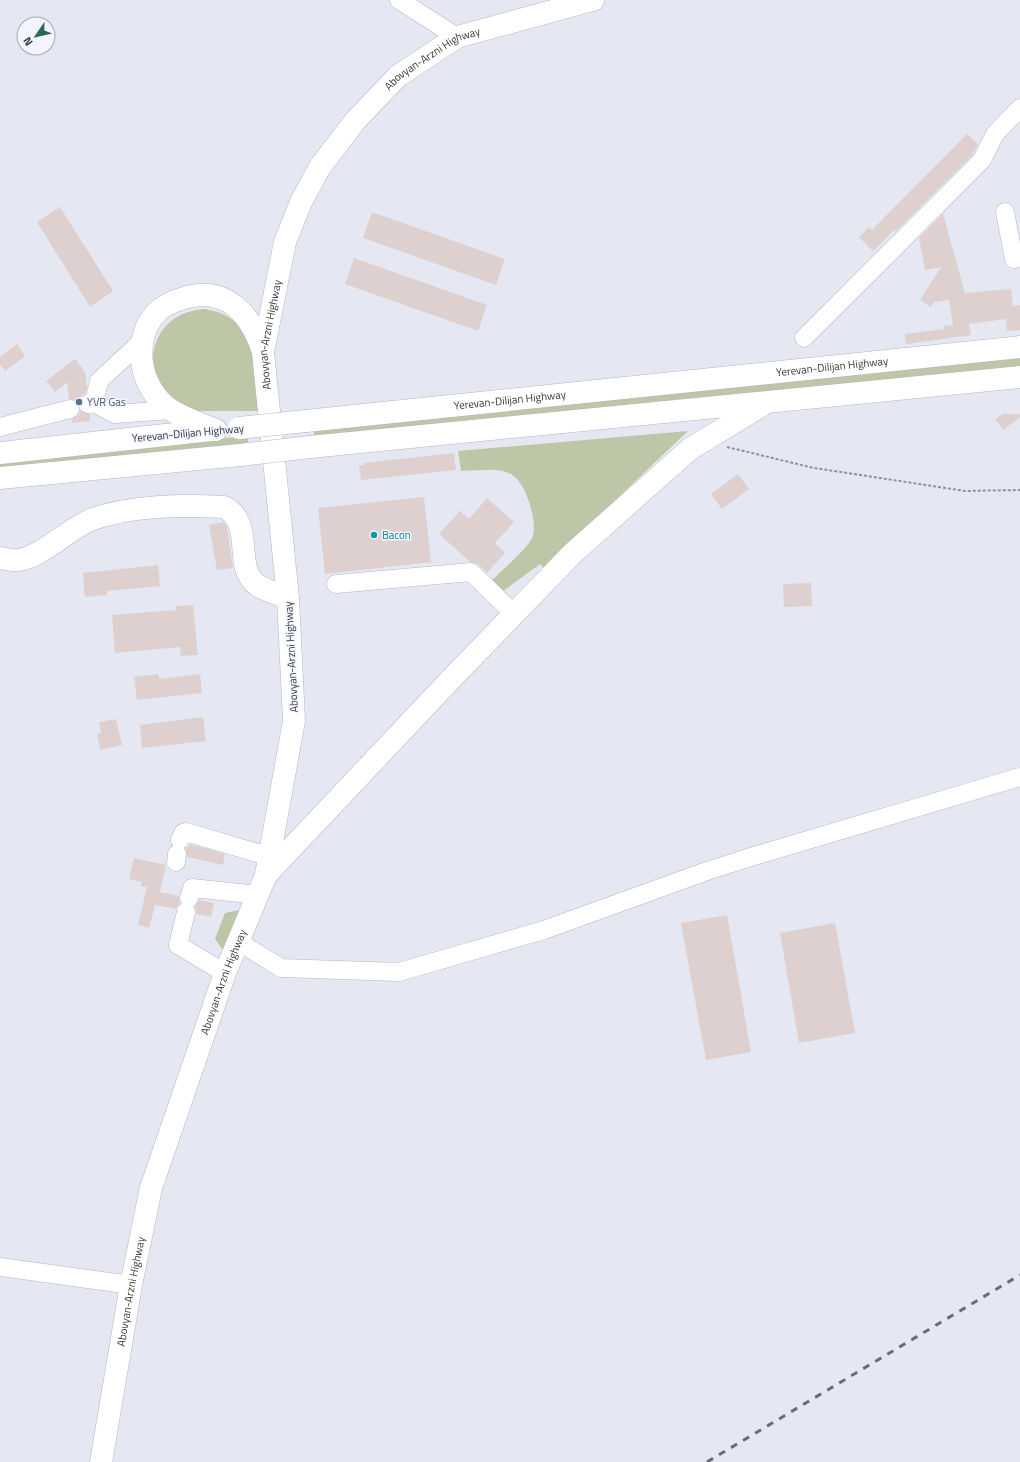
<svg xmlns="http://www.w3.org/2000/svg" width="1020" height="1462" viewBox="0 0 1020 1462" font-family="'Titillium Web',sans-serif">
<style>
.green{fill:#bdc6a6}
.building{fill:#ddd0cf}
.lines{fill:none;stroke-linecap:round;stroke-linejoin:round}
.minor-casing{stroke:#b4b7c1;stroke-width:19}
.major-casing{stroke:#b4b7c1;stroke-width:23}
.highway-casing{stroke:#b4b7c1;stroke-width:23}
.path{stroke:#8f9198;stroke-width:2;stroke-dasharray:3 2;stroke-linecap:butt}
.minor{stroke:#fff;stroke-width:18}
.major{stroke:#fff;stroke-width:22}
.highway{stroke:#fff;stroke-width:22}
.rail{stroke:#6a6c71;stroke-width:3;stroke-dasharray:7 7;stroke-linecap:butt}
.highway-bridge-casing{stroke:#b4b7c1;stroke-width:23;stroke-linecap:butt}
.highway-bridge{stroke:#fff;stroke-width:22}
.service-dot{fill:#5c6f8a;stroke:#f2f5ff;stroke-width:1.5}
.culture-dot{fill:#0f9aa8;stroke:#f2f5ff;stroke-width:1.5}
.labels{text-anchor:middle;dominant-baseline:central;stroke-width:3;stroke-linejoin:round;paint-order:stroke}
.street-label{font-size:11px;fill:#37393c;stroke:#f2f5ff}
.service-label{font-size:11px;fill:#4e5e75;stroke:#f2f5ff;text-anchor:start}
.culture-label{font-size:11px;fill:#0d838f;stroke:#f2f5ff;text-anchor:start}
</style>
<rect width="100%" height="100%" fill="#e5e8f2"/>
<g class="green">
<path d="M204 309C226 312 240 322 250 341 255 349 258 398 259 411H199C136 400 138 314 204 309Z"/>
<path d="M1020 357V367L314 439V429Z"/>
<path d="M688 431 544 568 540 564 502 592 490 582C501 571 526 550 532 538 536 529 533 517 531 508 518 462 500 470 461 471L458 451Z"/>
<path d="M248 436V445L0 469V459Z"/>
<path d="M240 910 223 950 215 939 225 913Z"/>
</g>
<g class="building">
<path d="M967 134 978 144 973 154 895 232 894 230 873 251 859 237 869 227 872 230Z"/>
<path d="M60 207 113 291 90 307 37 222Z"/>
<path d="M372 212 505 259 496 285 363 238Z"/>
<path d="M943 214 965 293 1011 289 1013 306 1020 305V330L1007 331 1006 319 969 324 971 335 906 344 905 334 944 329V326L953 325 949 300 934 302 931 307 920 300 941 267 925 270 919 238Z"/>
<path d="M354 258 487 305 478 331 345 284Z"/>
<path d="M17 344 25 356 5 371 0 364V357Z"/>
<path d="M75 359 85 372 87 388 85 394 81 396 78 402 69 399 67 382 55 392 46 381Z"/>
<path d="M80 411 90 414V421L72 423V419L78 416Z"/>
<path d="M1003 414H1020V417L1003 430 995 419Z"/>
<path d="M454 453 456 470 361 480 359 465H364V463Z"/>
<path d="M738 474 749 489 722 509 711 494Z"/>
<path d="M424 497 431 562 325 574 318 508Z"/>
<path d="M487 498 514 522 495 543 505 553 487 573 478 564 470 562 439 534 460 511 469 519Z"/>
<path d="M224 522 227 527 233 568 217 570 209 525Z"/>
<path d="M158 565 160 586 107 591V595L85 597 83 573Z"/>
<path d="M811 583 812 606 784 607 783 584Z"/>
<path d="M193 605 198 655 181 656 180 647 115 653 112 615 177 610 176 606Z"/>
<path d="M158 674 160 679 200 674 202 693 137 700 134 677Z"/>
<path d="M203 717 206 741 142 748 140 725Z"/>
<path d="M116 719 122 745 100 750 97 734 101 733 99 722Z"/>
<path d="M190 844 225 854 223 865 187 857 186 849Z"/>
<path d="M134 858 166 865 160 892 179 896 180 903 176 909 155 905 149 928 138 925 147 887 141 886 142 882 129 879Z"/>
<path d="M199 900 214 903 211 917 196 914 195 907Z"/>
<path d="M727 915 751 1052 706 1060 681 923Z"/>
<path d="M835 923 855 1033 799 1043 780 933Z"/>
</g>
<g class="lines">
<g class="minor-casing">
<g id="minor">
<path d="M399 0 457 37"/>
<path d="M1005 212 1014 259 1020 257"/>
<path d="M804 338 982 160 995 134 1020 108"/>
<path d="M94 403 99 381 143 340"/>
<path d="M88 404 94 403 115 414 171 410"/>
<path d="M0 427 70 409"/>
<path d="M336 584 471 572 514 614"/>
<path d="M180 840 183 833 186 832 271 857"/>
<path d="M176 862 177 854"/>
<path d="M189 898 192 888 259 895"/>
<path d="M186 912 178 945 225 973"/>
<path d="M239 942 281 968 399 972 544 930 707 871 754 856 1020 777"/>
<path d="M0 1267 131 1285"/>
</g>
</g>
<g class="major-casing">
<g id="major">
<path id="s1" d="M101 1462 131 1285 151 1188 225 973 266 875 294 721 288 598 263 352 285 242 301 202 320 167 355 121 398 76 457 37 593 0"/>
</g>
</g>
<g class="highway-casing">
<g id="highway">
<path id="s2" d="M306 421 1020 347"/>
<path d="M216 430C201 424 185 419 171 410 140 390 130 340 157 312 164 305 174 301 184 298 226 285 251 314 263 352"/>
<path d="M310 447 1020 377"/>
<path d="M0 453 211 430"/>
<path d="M0 478 240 455"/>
<path d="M0 558C6 559 13 561 18 560 40 558 69 529 90 520 131 505 181 505 224 507 256 524 232 566 257 585 266 591 278 594 288 598"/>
<path d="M266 875 453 677 573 553 690 449 761 406"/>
</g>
</g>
<path class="path" d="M727 447 814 468 965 491 1020 490"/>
<use href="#minor" class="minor"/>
<use href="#major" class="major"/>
<use href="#highway" class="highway"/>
<path class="rail" d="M707 1462 1020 1275"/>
<g class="highway-bridge-casing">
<g id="highway-bridge">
<path d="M239 428 306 421"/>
<path d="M240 455 310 447"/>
</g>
</g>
<use href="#highway-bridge" class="highway-bridge"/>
</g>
<circle class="service-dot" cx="79" cy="402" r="4"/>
<circle class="culture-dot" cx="374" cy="535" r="4"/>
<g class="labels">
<g class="street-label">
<text stroke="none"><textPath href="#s1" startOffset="1493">Abovyan-Arzni Highway</textPath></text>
<text stroke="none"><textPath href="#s1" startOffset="1157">Abovyan-Arzni Highway</textPath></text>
<text stroke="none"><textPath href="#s2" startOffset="529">Yerevan-Dilijan Highway</textPath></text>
<text stroke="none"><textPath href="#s2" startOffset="205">Yerevan-Dilijan Highway</textPath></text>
<text transform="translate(188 433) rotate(-5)">Yerevan-Dilijan Highway</text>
<text transform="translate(291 657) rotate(-93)">Abovyan-Arzni Highway</text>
<text stroke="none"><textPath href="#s1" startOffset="497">Abovyan-Arzni Highway</textPath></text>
<text stroke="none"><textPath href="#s1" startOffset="173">Abovyan-Arzni Highway</textPath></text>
</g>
<g class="service-label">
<text x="87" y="402">YVR Gas</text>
</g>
<g class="culture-label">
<text x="382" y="535">Bacon</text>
</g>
</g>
<g transform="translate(36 36) rotate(236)"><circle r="19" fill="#f2f5ff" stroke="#a7aab1"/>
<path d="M0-3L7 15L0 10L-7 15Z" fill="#2c6954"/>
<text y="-6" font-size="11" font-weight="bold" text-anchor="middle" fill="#37393c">N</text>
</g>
</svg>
